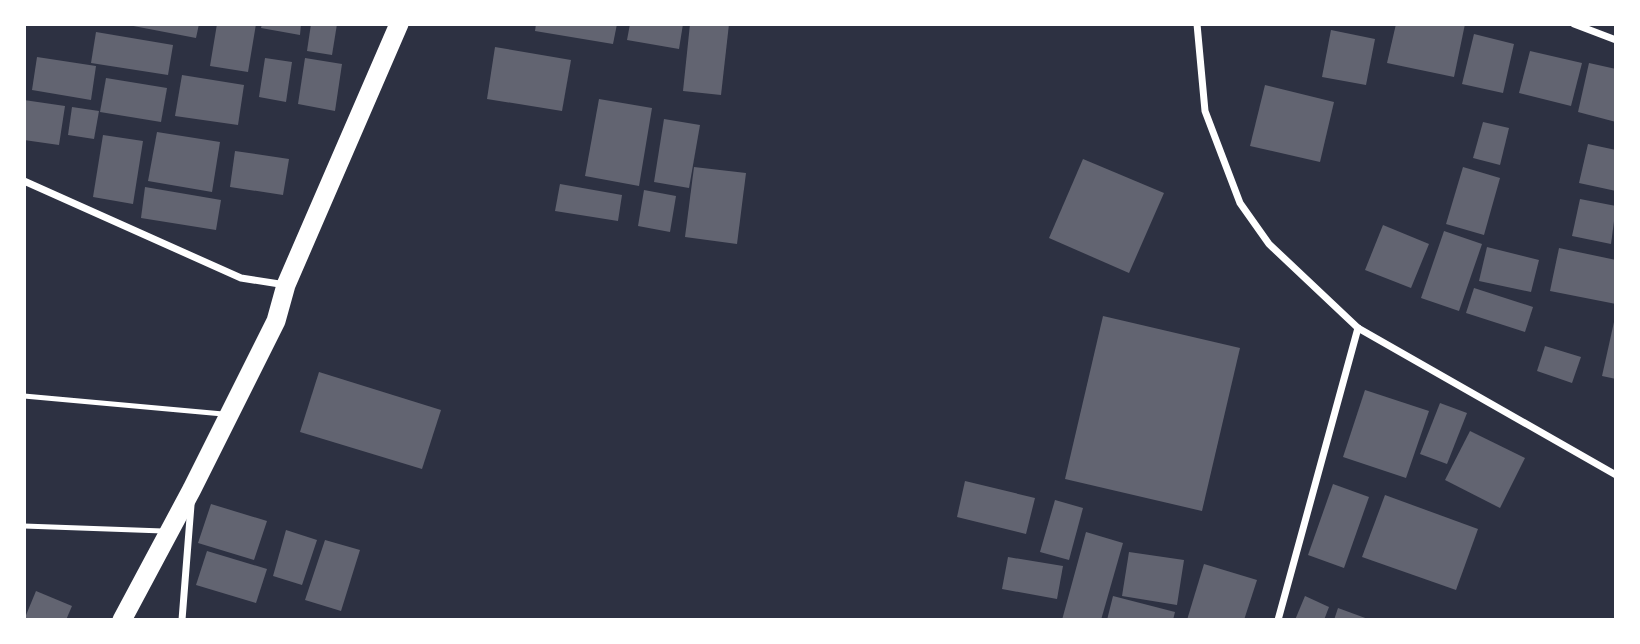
<svg xmlns="http://www.w3.org/2000/svg" width="1640" height="644" viewBox="0 0 1640 644" font-family="Figtree,sans-serif">
<style>
.building{fill:#626471}
.lines{fill:none;stroke-linecap:round;stroke-linejoin:round}
.service{stroke:#fff;stroke-width:5}
.minor{stroke:#fff;stroke-width:7}
.trunk{stroke:#fff;stroke-width:19}
</style>
<rect width="100%" height="100%" fill="#2d3142"/>
<g class="building">
<path d="M123 24H199L196 38Z"/>
<path d="M217 24H256L248 72 210 66Z"/>
<path d="M262 24H301L300 35 261 28Z"/>
<path d="M311 24H337L332 55 307 51Z"/>
<path d="M536 24H617L613 44 535 31Z"/>
<path d="M630 24H683L679 49 627 40Z"/>
<path d="M690 24H729L721 95 683 91Z"/>
<path d="M1396 24H1465L1454 77 1387 63Z"/>
<path d="M1331 30 1375 39 1366 85 1322 77Z"/>
<path d="M96 32 173 45 168 75 91 63Z"/>
<path d="M1474 34 1514 44 1503 93 1462 84Z"/>
<path d="M495 47 571 60 562 111 487 99Z"/>
<path d="M1530 51 1582 63 1571 106 1519 93Z"/>
<path d="M37 57 96 66 91 100 32 90Z"/>
<path d="M265 58 292 62 286 102 259 97Z"/>
<path d="M305 58 342 64 335 111 298 104Z"/>
<path d="M1589 63 1616 69V122L1578 112Z"/>
<path d="M182 75 244 85 238 125 175 116Z"/>
<path d="M106 78 167 88 161 122 100 112Z"/>
<path d="M1265 85 1334 102 1320 162 1250 146Z"/>
<path d="M599 99 652 108 639 186 585 176Z"/>
<path d="M24 100 65 106 59 145 24 140Z"/>
<path d="M72 107 99 111 94 139 68 135Z"/>
<path d="M664 119 700 125 689 188 654 182Z"/>
<path d="M1483 122 1509 128 1500 165 1473 158Z"/>
<path d="M157 132 220 142 212 192 148 181Z"/>
<path d="M103 135 143 141 133 204 93 197Z"/>
<path d="M1588 144 1616 150V191L1579 183Z"/>
<path d="M235 151 289 159 283 195 230 187Z"/>
<path d="M1083 159 1164 193 1129 273 1049 238Z"/>
<path d="M694 167 746 173 737 244 685 237Z"/>
<path d="M1463 167 1500 178 1484 235 1446 224Z"/>
<path d="M560 184 622 195 618 221 555 211Z"/>
<path d="M145 187 221 200 216 230 141 218Z"/>
<path d="M644 190 676 196 670 232 638 226Z"/>
<path d="M1580 199 1616 206 1611 244 1572 236Z"/>
<path d="M1383 225 1429 244 1411 288 1365 270Z"/>
<path d="M1444 231 1482 244 1459 311 1421 298Z"/>
<path d="M1487 247 1539 260 1531 292 1479 281Z"/>
<path d="M1559 248 1616 260V304L1550 291Z"/>
<path d="M1474 288 1533 307 1525 332 1466 313Z"/>
<path d="M1103 316 1240 348 1202 511 1065 479Z"/>
<path d="M1614 322H1616V379L1602 376Z"/>
<path d="M1545 346 1581 357 1572 383 1537 371Z"/>
<path d="M319 372 441 410 422 469 300 432Z"/>
<path d="M1365 390 1429 411 1406 478 1343 457Z"/>
<path d="M1440 403 1467 413 1447 464 1420 454Z"/>
<path d="M1470 431 1525 458 1500 508 1445 480Z"/>
<path d="M965 481 1035 498 1026 534 957 517Z"/>
<path d="M1333 484 1369 497 1344 568 1308 555Z"/>
<path d="M1385 495 1478 529 1456 590 1362 557Z"/>
<path d="M1055 500 1083 508 1069 560 1040 552Z"/>
<path d="M211 504 267 521 254 560 198 543Z"/>
<path d="M286 530 317 540 302 585 273 576Z"/>
<path d="M1086 532 1123 543 1101 620H1062Z"/>
<path d="M325 540 360 550 341 611 305 600Z"/>
<path d="M207 551 267 569 256 603 196 585Z"/>
<path d="M1129 552 1184 560 1177 605 1122 596Z"/>
<path d="M1008 557 1063 566 1057 599 1002 589Z"/>
<path d="M1204 564 1257 580 1244 620H1187Z"/>
<path d="M36 591 72 606 66 620H24Z"/>
<path d="M1113 596 1175 612 1173 620H1107Z"/>
<path d="M1305 596 1329 607 1324 620H1295Z"/>
<path d="M1338 608 1368 619V620H1334Z"/>
</g>
<g class="lines">
<g class="service">
<path d="M24 396 223 414"/>
<path d="M24 526 163 531"/>
</g>
<g class="minor">
<path d="M1197 24 1205 111 1240 203 1269 244 1358 328 1616 475"/>
<path d="M1574 24 1616 40"/>
<path d="M24 181 241 278 286 285"/>
<path d="M182 620 191 505"/>
<path d="M1278 620 1358 328"/>
</g>
<path class="trunk" d="M122 620 192 489 276 321 286 285 399 24"/>
</g>
<rect width="1640" height="644" fill="none" stroke="#ffffff" stroke-width="52"/>
</svg>
